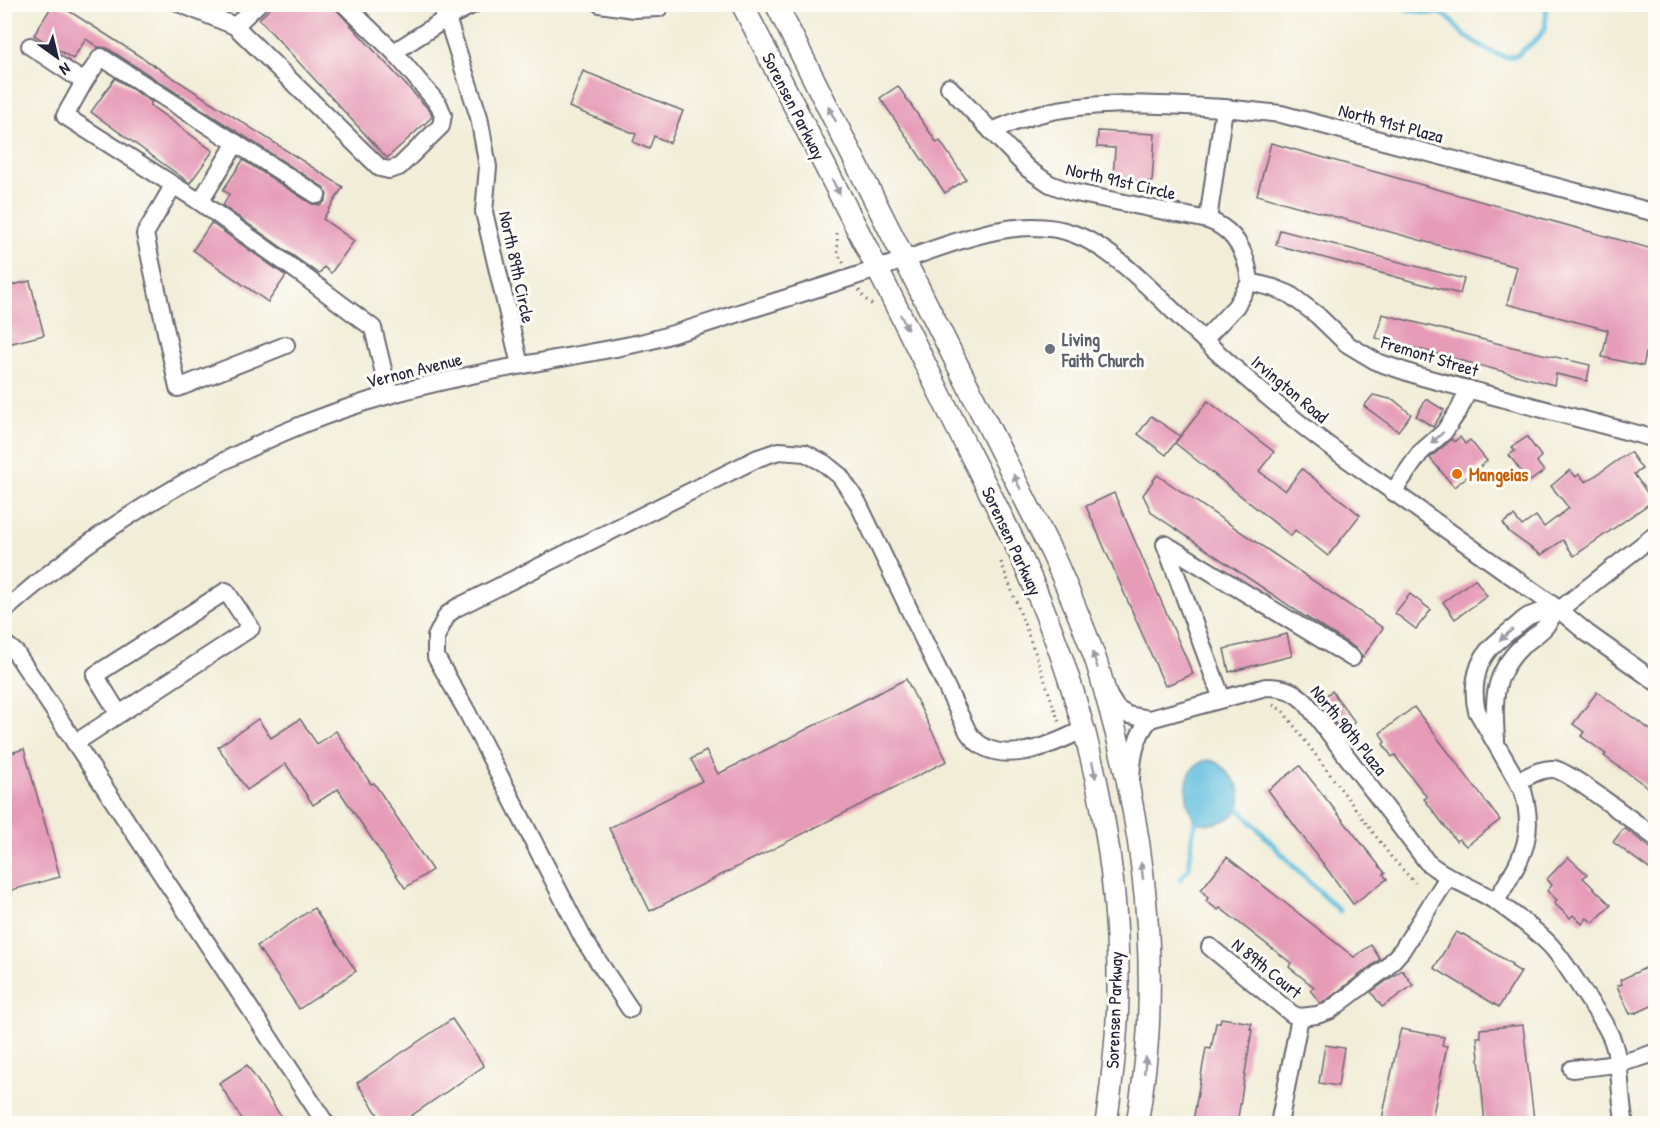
<svg xmlns="http://www.w3.org/2000/svg" width="1660" height="1128" viewBox="0 0 1660 1128" font-family="'Patrick Hand',sans-serif">
<style>
.water{fill:#5fbede;stroke:#40708c;stroke-width:1.5}
.lines{fill:none;stroke-linecap:round;stroke-linejoin:round}
.stream{stroke:#5fbede;stroke-width:5}
.building{fill:#e69bb7}
.minor-casing{stroke:#6a6972;stroke-width:20}
.major-casing{stroke:#6a6972;stroke-width:24}
.path{stroke:#6a6972;stroke-width:3;stroke-dasharray:1.5 4.5;stroke-linecap:butt}
.minor{stroke:#fff;stroke-width:16}
.major{stroke:#fff;stroke-width:21}
.oneway{fill:#9c9ca7}
.worship-dot{fill:#6b7280;stroke:#fdfcf7;stroke-width:2}
.food-dot{fill:#e8710a;stroke:#fdfcf7;stroke-width:2}
.labels{text-anchor:middle;dominant-baseline:central;stroke-width:6;stroke-linejoin:round;paint-order:stroke}
.street-label{font-size:18px;fill:#22223b;stroke:#fdfcf7}
.worship-label{font-size:18px;font-weight:bold;fill:#5b616d;stroke:#fdfcf7;text-anchor:start}
.food-label{font-size:18px;font-weight:bold;fill:#c56008;stroke:#fdfcf7;text-anchor:start}
</style>
<rect width="100%" height="100%" fill="#fdfcf7"/>
<filter id="ink" filterUnits="userSpaceOnUse"><feTurbulence type="fractalNoise" baseFrequency=".0167" numOctaves="2"/><feDisplacementMap in="SourceGraphic" scale="12" xChannelSelector="R" yChannelSelector="G"/><feConvolveMatrix kernelMatrix="1 2 1 2 8 2 1 2 1" color-interpolation-filters="sRGB"/></filter>
<filter id="wash" filterUnits="userSpaceOnUse"><feTurbulence type="fractalNoise" baseFrequency=".008" numOctaves="4" result="noise"/><feDisplacementMap in="SourceGraphic" scale="24" xChannelSelector="R" yChannelSelector="G"/><feGaussianBlur stdDeviation="1.35" result="paint"/><feColorMatrix in="noise" values="0 0 0 0 0 0 0 0 0 0 0 0 0 0 0 0 0 1.4 0 .05"/><feComposite in="paint" operator="in"/></filter>
<g filter="url(#wash)">
<rect width="100%" height="100%" fill="#f1edd8"/>
<path class="water" d="M1209 760C1218 761 1222 766 1228 773 1232 777 1237 783 1239 789 1248 817 1217 828 1196 822 1183 803 1180 764 1209 760Z"/>
<g class="lines">
<g class="stream">
<path d="M1398 4 1407 9 1425 13H1440L1448 17 1464 35 1491 52 1505 57 1516 56 1538 38 1545 28 1547 4"/>
<path d="M1238 808 1302 875 1340 911"/>
<path d="M1180 880 1189 868 1193 831 1196 822"/>
</g>
</g>
<g id="blocks">
<g class="building">
<path d="M53 4H58L113 39 343 187 323 219 354 241 331 273 324 267 319 274 223 206 229 194 223 190 243 160 312 204 321 205 325 201 327 195 323 187 107 48 98 47 86 39 73 59 34 35Z"/>
<path d="M275 4H331L430 111 432 117 387 158 259 19Z"/>
<path d="M583 71 683 111 670 143 654 136 649 149 633 142 636 134 569 107Z"/>
<path d="M115 78 152 102 150 105 213 151 190 183 91 112Z"/>
<path d="M898 86 937 143 940 141 966 179 945 193 880 98Z"/>
<path d="M1098 131 1155 134 1152 182 1113 180 1115 148 1097 147Z"/>
<path d="M1271 143 1656 250V342L1649 341 1643 366 1602 357 1608 330 1507 304 1517 267 1257 195Z"/>
<path d="M211 223 286 276 268 302 193 250Z"/>
<path d="M1280 230 1464 279 1460 294 1276 245Z"/>
<path d="M30 281 44 335 4 345V287Z"/>
<path d="M1382 314 1508 346 1590 365 1587 381 1556 374 1554 385 1376 338Z"/>
<path d="M1373 395 1394 400 1411 414 1398 431 1364 406Z"/>
<path d="M1426 399 1444 410 1433 427 1416 416Z"/>
<path d="M1208 401 1274 452 1259 471 1285 491 1302 469 1360 515 1328 556 1295 530 1291 536 1175 443Z"/>
<path d="M1151 416 1180 436 1166 455 1138 434Z"/>
<path d="M1460 437 1465 444 1470 440 1487 461 1454 487 1430 458 1452 439 1454 442Z"/>
<path d="M1527 437 1541 456 1537 462 1544 471 1529 482 1509 455 1515 451 1512 447Z"/>
<path d="M1630 452 1642 469 1634 474 1653 501 1574 556 1563 540 1541 555 1509 532 1503 523 1514 516 1522 526 1536 516 1544 527 1569 508 1551 486 1570 470 1576 477 1579 474 1586 482Z"/>
<path d="M1157 475 1383 628 1363 657 1357 649 1306 617 1152 513 1143 495Z"/>
<path d="M1114 493 1193 674 1165 686 1086 506Z"/>
<path d="M1475 579 1487 596 1455 619 1443 602Z"/>
<path d="M1410 594 1431 610 1416 629 1395 613Z"/>
<path d="M1287 634 1292 656 1229 672 1224 649Z"/>
<path d="M906 679 947 761 650 911 609 828 702 781 691 759 706 751 718 774Z"/>
<path d="M1332 691 1355 722 1342 732 1318 701Z"/>
<path d="M1597 692 1656 734V793L1604 756 1606 754 1581 736 1584 732 1573 724Z"/>
<path d="M1414 707 1500 820 1466 846 1459 839 1456 841 1424 799 1427 797 1399 761 1395 755 1392 757 1383 744 1385 742 1380 733Z"/>
<path d="M258 719 271 738 300 719 317 744 336 731 371 784 374 783 432 870 405 888 338 789 313 805 286 764 247 790 218 747Z"/>
<path d="M24 749 60 877 4 892V755Z"/>
<path d="M1300 766 1385 873 1383 874 1387 879 1353 904 1268 790Z"/>
<path d="M1624 828 1656 852V874L1613 842Z"/>
<path d="M1227 857 1354 957 1371 945 1380 959 1324 1002 1320 1003 1310 990 1314 987 1289 967 1291 963 1220 908 1218 910 1206 901 1208 898 1201 890Z"/>
<path d="M1568 857 1587 874 1583 878 1611 905 1593 923 1587 918 1582 924 1573 915 1570 918 1554 903 1557 900 1547 891 1552 885 1547 879Z"/>
<path d="M314 908 356 971 299 1009 257 946Z"/>
<path d="M1456 932 1462 935 1463 934 1512 964 1511 966 1521 972 1499 1007 1434 968Z"/>
<path d="M1656 963V1004L1636 1013V1012L1630 1014 1617 986 1622 984 1620 980Z"/>
<path d="M1402 970 1413 985 1382 1007 1371 992Z"/>
<path d="M1221 1018 1252 1023 1250 1029H1252L1237 1124H1207L1193 1121 1206 1048 1211 1049 1216 1023H1220Z"/>
<path d="M452 1019 484 1066 399 1124H384L357 1083Z"/>
<path d="M1523 1025 1534 1120H1532V1124H1485L1477 1037H1481L1480 1029Z"/>
<path d="M1401 1029 1444 1037 1442 1045 1447 1046 1431 1124H1381L1399 1036Z"/>
<path d="M1325 1045 1344 1048 1338 1086 1319 1083Z"/>
<path d="M247 1065 286 1124H245L219 1083Z"/>
</g>
</g>
</g>
<g filter="url(#ink)">
<use href="#blocks" fill-opacity="0" stroke="#6a6972" stroke-width="1.5"/>
<g class="lines">
<g class="minor-casing">
<g id="minor">
<path d="M181 4 235 26 380 168 389 170 399 167 441 126 443 115 439 105 394 52 344 4"/>
<path d="M439 4 447 18 479 117 488 167 484 212 520 365"/>
<path d="M600 4 634 9 659 8"/>
<path d="M235 26 258 4"/>
<path d="M30 46 84 82"/>
<path d="M394 52 447 18 474 4"/>
<path d="M949 87 1028 169 1050 184 1071 192 1208 220C1236 230 1247 254 1250 282"/>
<path d="M991 131C1007 125 1023 118 1039 114 1100 99 1163 105 1224 108"/>
<path d="M173 186 145 234 178 388 286 345"/>
<path d="M317 195 101 57 84 82 65 116 200 202 297 271 373 328 389 394"/>
<path d="M200 202 236 143"/>
<path d="M1208 220 1224 108 1281 114 1656 213"/>
<path d="M1250 282 1274 288 1289 294 1317 315 1347 344 1377 362 1422 377 1656 439"/>
<path d="M1204 340 1236 306 1250 282"/>
<path d="M1393 492 1420 453 1444 432 1459 410 1469 389"/>
<path d="M1559 610 1656 534"/>
<path d="M4 611C85 539 180 479 280 434 356 400 436 381 518 366 558 358 599 352 640 343 674 335 708 323 742 312 787 298 832 284 877 269 936 251 1012 211 1074 234 1114 248 1160 299 1191 328 1225 360 1261 392 1298 422 1330 448 1364 471 1398 495 1451 533 1504 571 1557 608L1587 633 1656 682"/>
<path d="M4 643 16 653 326 1124"/>
<path d="M1107 693 1117 709 1128 715 1150 719 1266 687C1284 687 1295 691 1307 704L1427 862C1448 880 1475 887 1498 903 1515 915 1537 931 1551 946 1565 962 1576 981 1588 999 1597 1012 1608 1027 1613 1042 1622 1068 1619 1097 1625 1124"/>
<path d="M1222 699 1165 544 1352 658"/>
<path d="M1496 741C1494 702 1491 676 1522 646 1529 640 1537 635 1544 628 1549 623 1553 615 1557 608"/>
<path d="M75 743 251 628 226 591 95 675 119 714"/>
<path d="M1131 780C1132 757 1135 737 1150 719"/>
<path d="M1518 781C1529 776 1541 768 1554 769 1569 771 1638 825 1656 838"/>
<path d="M1496 901C1520 860 1537 840 1523 791L1477 711C1472 692 1475 668 1487 652 1493 644 1503 637 1511 630 1517 626 1523 619 1529 616 1537 612 1548 611 1557 608"/>
<path d="M1210 947 1292 1014 1300 1017"/>
<path d="M630 1009 584 940 466 710 436 657V637L447 615 456 608 758 458 779 451 805 453 824 463 840 476 858 503 968 732C994 771 1051 746 1084 729"/>
<path d="M1300 1017 1317 1015 1329 1011 1386 968 1402 950 1448 877"/>
<path d="M1572 1069C1602 1066 1627 1064 1656 1052"/>
<path d="M1279 1124 1300 1017"/>
</g>
</g>
<g class="major-casing">
<g id="major">
<path d="M742 4C808 133 875 262 939 392 975 466 1016 538 1046 615 1094 736 1120 867 1118 997 1117 1040 1112 1082 1106 1124"/>
<path d="M776 4 1052 553C1067 587 1082 622 1095 658 1101 675 1105 693 1110 710 1139 814 1154 925 1148 1033 1146 1064 1142 1094 1137 1124"/>
</g>
</g>
<g class="path">
<path d="M837 233 838 254 844 264"/>
<path d="M859 290 864 298 875 307"/>
<path d="M1001 562 1036 655 1059 722"/>
<path d="M1273 705 1283 711 1392 858 1415 883"/>
</g>
<use href="#minor" class="minor"/>
<use href="#major" class="major"/>
</g>
<defs><path id="oneway-solid" d="M-6-.8H1V-3.2L6.5 0L1 3.2V.8H-6Z" transform="scale(1.5)"/></defs>
<g class="oneway">
<use href="#oneway-solid" transform="translate(832 114) rotate(-117)"/>
<use href="#oneway-solid" transform="translate(836 187) rotate(63)"/>
<use href="#oneway-solid" transform="translate(904 322) rotate(64)"/>
<use href="#oneway-solid" transform="translate(1437 438) rotate(138)"/>
<use href="#oneway-solid" transform="translate(1017 482) rotate(-116)"/>
<use href="#oneway-solid" transform="translate(1506 635) rotate(139)"/>
<use href="#oneway-solid" transform="translate(1095 660) rotate(-108)"/>
<use href="#oneway-solid" transform="translate(1094 770) rotate(78)"/>
<use href="#oneway-solid" transform="translate(1142 871) rotate(-97)"/>
<use href="#oneway-solid" transform="translate(1145 1065) rotate(-85)"/>
</g>
</g>
<circle class="worship-dot" cx="1050" cy="349" r="6"/>
<circle class="food-dot" cx="1457" cy="474" r="6"/>
<g class="labels">
<g class="street-label">
<text transform="translate(794 106) rotate(63)">Sorensen Parkway</text>
<text transform="translate(1391 123) rotate(15)">North 91st Plaza</text>
<text transform="translate(1121 181) rotate(13)">North 91st Circle</text>
<text transform="translate(517 267) rotate(78)">North 89th Circle</text>
<text transform="translate(1430 356) rotate(17)">Fremont Street</text>
<text transform="translate(414 370) rotate(-14)">Vernon Avenue</text>
<text transform="translate(1290 389) rotate(40)">Irvington Road</text>
<text transform="translate(1012 541) rotate(65)">Sorensen Parkway</text>
<text transform="translate(1349 730) rotate(51)">North 90th Plaza</text>
<text transform="translate(1267 968) rotate(39)">N 89th Court</text>
<text transform="translate(1114 1010) rotate(-88)">Sorensen Parkway</text>
</g>
<g class="worship-label">
<text x="1062" y="339">Living<tspan x="1062" dy="21">Faith Church</tspan></text>
</g>
<g class="food-label">
<text x="1469" y="474">Mangeias</text>
</g>
</g>
<rect width="1660" height="1128" fill="none" stroke="#fdfcf7" stroke-width="24"/>
<g transform="translate(57 57) rotate(146)" stroke="#fdfcf7" stroke-width="4.5" paint-order="stroke">
<path d="M0-4.5L10 22L0 15L-10 22Z" fill="#22223b"/>
<text y="-9" font-size="16" font-weight="bold" text-anchor="middle" fill="#22223b">N</text>
</g>
</svg>
